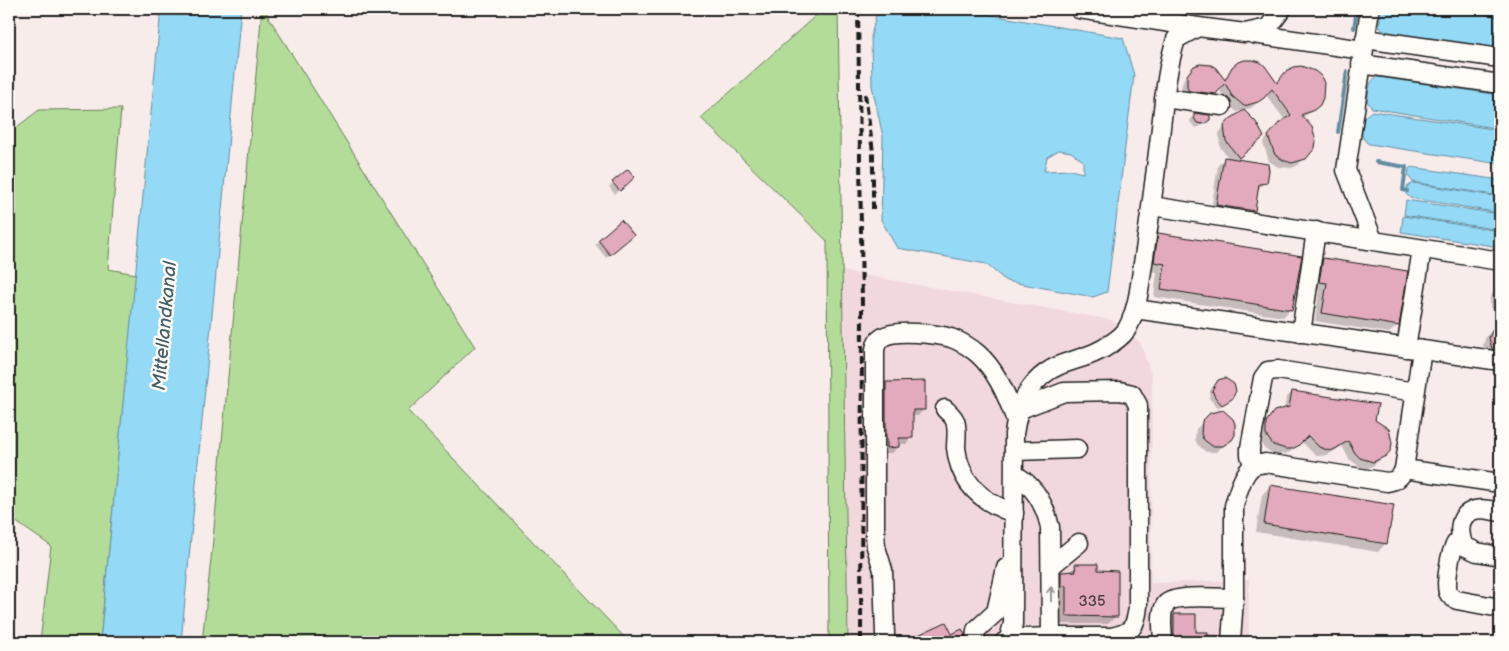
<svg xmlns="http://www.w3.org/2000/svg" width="1509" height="651" viewBox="0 0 1509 651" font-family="'Balsamiq Sans',sans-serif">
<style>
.built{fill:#f1d8dd}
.green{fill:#b3dc99;stroke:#687c5a}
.water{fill:#94d9f6;stroke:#648d9f;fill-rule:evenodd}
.shadow{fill:#0003}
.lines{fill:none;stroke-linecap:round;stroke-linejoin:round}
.stream{stroke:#648d9f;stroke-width:4}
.building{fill:#e2aabc;stroke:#1c1c1c}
.minor-casing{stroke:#1c1c1c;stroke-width:21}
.minor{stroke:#fdfcf7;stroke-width:18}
.rail{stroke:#1c1c1c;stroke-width:4;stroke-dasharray:8 4;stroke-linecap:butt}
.oneway{stroke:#989794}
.labels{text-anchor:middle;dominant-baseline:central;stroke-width:5;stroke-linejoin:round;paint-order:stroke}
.number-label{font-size:15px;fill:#4e4044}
.water-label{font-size:19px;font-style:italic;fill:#465e68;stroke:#fdfcf7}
</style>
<rect width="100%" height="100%" fill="#f8eceb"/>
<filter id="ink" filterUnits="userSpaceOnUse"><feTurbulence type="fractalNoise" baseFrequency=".02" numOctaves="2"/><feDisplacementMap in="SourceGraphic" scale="10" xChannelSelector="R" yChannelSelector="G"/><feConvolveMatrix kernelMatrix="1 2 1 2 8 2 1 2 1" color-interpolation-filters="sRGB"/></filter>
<g filter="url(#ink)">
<path class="built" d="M842 271 1111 320 1140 342 1152 377 1151 583 1249 580V642H848Z"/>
<g class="green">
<path d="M262 9H266V13L475 347 408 411 629 642H202L212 550Z"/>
<path d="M823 9H838L848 642H829L827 241 701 118Z"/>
<path d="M121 109 108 269 136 274 100 642H40L51 546 9 517V133L39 110Z"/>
</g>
<g class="water">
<path d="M161 9H241L181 642H100Z"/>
<path d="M883 9H956L1123 38 1134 75 1107 292 1093 297 1006 281 986 264 897 248 881 220 883 137 872 86 871 36 876 15ZM1059 150 1071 152 1083 161V173L1070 170 1044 171 1047 157Z"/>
<path d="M1381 9H1447L1500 17V51L1386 33 1379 27Z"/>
<path d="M1455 9H1500V16Z"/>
<path d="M1378 77 1500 95V129L1372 108 1367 101C1369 92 1368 80 1378 77Z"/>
<path d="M1372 111 1500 130V164L1369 144C1358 138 1363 127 1364 117Z"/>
<path d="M1411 167 1500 180V196L1413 182 1408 176 1409 169Z"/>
<path d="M1413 183 1500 197V213L1410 198 1406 194 1407 187Z"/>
<path d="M1406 200 1500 214V230L1404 215Z"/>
<path d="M1403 216 1500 231V247L1401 232Z"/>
</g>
<g class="shadow">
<path d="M1233 68 1276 84 1280 79 1312 111 1302 118 1311 127 1314 134V147L1298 165 1292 168 1278 167 1269 161 1263 143 1273 130 1285 120 1266 95 1251 108 1237 112 1226 102 1219 89 1209 100 1183 96 1181 88 1184 78 1191 71 1224 80Z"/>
<path d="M1195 114 1209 119 1201 126 1196 128 1190 122 1191 118Z"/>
<path d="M1231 120 1256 143 1236 160 1265 182 1258 189 1254 210 1248 217 1211 211 1218 165 1224 159 1230 160 1220 147 1219 133Z"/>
<path d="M628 170 634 177 615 194 609 187Z"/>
<path d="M1159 234 1291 309 1283 317 1154 297 1157 272 1146 270 1150 242Z"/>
<path d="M628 239 606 258 595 244 599 241Z"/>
<path d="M1323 259 1398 325 1389 333 1315 321 1319 291 1312 290 1315 267Z"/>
<path d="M1500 285V319L1490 307V297Z"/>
<path d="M1500 324V360L1486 355 1483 345 1486 336Z"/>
<path d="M1221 380 1229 399 1218 408 1209 398 1210 391Z"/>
<path d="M886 383 924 409 918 416H911L912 437 906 444H898V447L892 453H882L880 389Z"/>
<path d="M1292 392 1374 420 1385 455 1373 466 1367 468 1360 467 1349 459 1342 446 1328 455 1318 456 1313 453 1301 441 1290 452 1285 454H1273L1263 447 1260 435 1264 423 1275 412 1284 410 1286 398Z"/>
<path d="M1211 414 1231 439 1216 452H1206L1198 445 1195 440 1196 429Z"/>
<path d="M1270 486 1386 543 1378 552 1256 532 1262 495Z"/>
<path d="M1076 566 1097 572 1116 616 1108 624H1058L1053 581 1062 573 1069 572Z"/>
<path d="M1174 615 1194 633 1219 635V642H1168V621Z"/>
<path d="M945 623 951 636 964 635V642H906Z"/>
</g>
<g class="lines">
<g class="stream">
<path d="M1354 28 1357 9"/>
<path d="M1338 132 1347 71"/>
<path d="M1376 162 1406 167 1403 190 1407 191"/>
</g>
</g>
<g class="building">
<path d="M1245 60H1253L1260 62 1265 66 1277 83 1286 71 1293 67 1301 66 1315 71 1321 76 1324 83 1323 98 1320 105 1314 110 1301 115 1312 127 1316 141 1315 148 1306 159 1292 163 1285 161 1275 155 1268 136 1279 123 1291 115 1272 89 1264 98 1258 102 1244 106 1232 96 1225 83 1216 94 1189 91 1187 87V75L1194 66 1200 64 1211 65 1216 68 1225 80 1232 67 1238 62Z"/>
<path d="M1244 110 1256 122 1264 137 1239 158 1226 141 1224 126 1230 119Z"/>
<path d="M1194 113 1210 115V120L1204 124 1197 123 1194 118Z"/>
<path d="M1224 157 1268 164 1269 171 1267 183 1259 184 1255 211 1216 205Z"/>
<path d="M628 169 635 177 620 191 612 182Z"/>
<path d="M621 220 634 235 610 255 598 240Z"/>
<path d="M1158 233 1302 256 1292 310 1161 289 1165 264 1154 262Z"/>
<path d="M1323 258 1408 271 1399 326 1322 313 1327 283 1319 282Z"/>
<path d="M1500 312V350L1492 349 1489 338Z"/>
<path d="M1225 378 1234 384 1236 391 1232 399 1222 405 1215 397 1212 390 1218 380Z"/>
<path d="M925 381V410H913V438H899V447L887 448V438H886V382Z"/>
<path d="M1292 391 1378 404 1375 420 1389 429 1392 443 1391 450 1386 456 1373 462 1360 458 1355 453 1348 441 1335 449 1330 451 1319 447 1308 436 1298 446 1292 449H1286L1273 445 1266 435V422L1274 411 1289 407Z"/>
<path d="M1223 410 1233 419 1235 424V435L1232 440 1223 446H1212L1203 439 1201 434 1202 421 1210 413Z"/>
<path d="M1270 485 1394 505 1387 544 1264 524Z"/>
<path d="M1075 564H1098V570L1118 571V617L1066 616V586H1061V572L1076 571Z"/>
<path d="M1174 614H1196V632H1208V642H1174Z"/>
<path d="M946 622 952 634 962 629 965 635V642H903Z"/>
</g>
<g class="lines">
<g class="minor-casing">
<g id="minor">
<path d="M1079 9 1198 27"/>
<path d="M1370 9 1346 170 1373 240"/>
<path d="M1253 34 1363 50"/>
<path d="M1365 39 1500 58"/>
<path d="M1361 64 1500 84"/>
<path d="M1164 98 1222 106"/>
<path d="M1152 206 1500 261"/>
<path d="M1135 309 1500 361"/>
<path d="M1301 333 1316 231"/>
<path d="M1406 348 1422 249"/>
<path d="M945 409C948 412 954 417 955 421 958 428 956 440 956 448 960 484 983 503 1014 513"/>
<path d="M1014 451 1077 449"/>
<path d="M1253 466 1250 455V448L1263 378 1268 371 1278 370 1415 392"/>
<path d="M1404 469 1422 350"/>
<path d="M1015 475C1035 486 1045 505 1050 527L1051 637 1049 642"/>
<path d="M1500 512C1492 511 1480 507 1472 511 1457 517 1459 535 1464 546L1477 552 1500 556"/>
<path d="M1461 539C1459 541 1456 542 1455 545 1450 552 1445 584 1448 592 1450 597 1453 598 1457 600L1500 608"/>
<path d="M1051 566 1079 543"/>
<path d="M1234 598V506C1237 494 1243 473 1253 466 1256 464 1262 464 1265 463L1387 482C1396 481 1401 478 1404 469L1500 483"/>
<path d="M885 635 883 570 876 547 875 534V349C876 344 878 340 883 337 895 329 938 334 951 338 962 342 970 347 978 354 997 371 1008 397 1016 421"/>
<path d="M975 642 976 630 996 612 1006 568"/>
<path d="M1004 642 1023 638 1051 637H1111C1132 633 1136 627 1138 606V405L1132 394 1120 391 1064 392 1018 410"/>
<path d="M1008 642 1013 624 1014 434C1018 404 1031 377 1060 365 1079 358 1096 355 1112 343 1118 339 1125 334 1128 327 1139 306 1140 281 1144 257 1150 217 1155 177 1160 136 1164 103 1166 71 1176 39L1198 27 1245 33 1268 28 1282 9"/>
<path d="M1163 642C1163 631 1159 613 1166 604 1174 594 1221 598 1234 598L1231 642"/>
</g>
</g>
<use href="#minor" class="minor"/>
<g class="rail">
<path d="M858 9 862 306 861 642"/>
<path d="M865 94 873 152V209"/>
</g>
</g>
<defs><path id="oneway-shaft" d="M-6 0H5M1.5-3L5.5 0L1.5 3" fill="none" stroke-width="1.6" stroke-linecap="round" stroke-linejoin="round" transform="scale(1.25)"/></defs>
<use class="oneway" href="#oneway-shaft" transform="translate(1051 594) rotate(-90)"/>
</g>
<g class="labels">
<g class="number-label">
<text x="1092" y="601">335</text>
</g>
<g class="water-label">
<text transform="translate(165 326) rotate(-85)">Mittellandkanal</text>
</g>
</g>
<rect width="1509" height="651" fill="none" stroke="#fdfcf7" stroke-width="30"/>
<rect x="15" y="15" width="1479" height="621" fill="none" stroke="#1c1c1c" stroke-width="2" filter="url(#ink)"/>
</svg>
